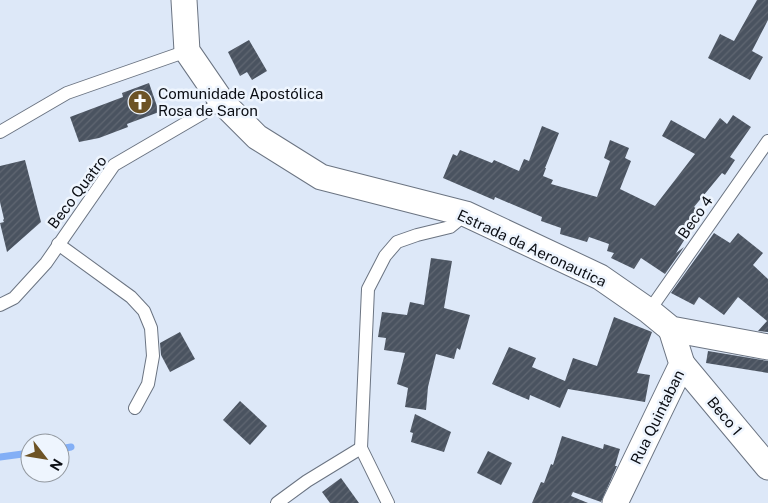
<svg xmlns="http://www.w3.org/2000/svg" width="768" height="503" viewBox="0 0 768 503" font-family="'Public Sans',sans-serif">
<style>
.lines{fill:none;stroke-linecap:round;stroke-linejoin:round}
.stream{stroke:#83aff6;stroke-width:7}
.building{fill:url(#building-hatch)}
.lane-casing{stroke:#6b7482;stroke-width:14}
.street-casing{stroke:#6b7482;stroke-width:27}
.lane{stroke:#fff;stroke-width:12}
.street{stroke:#fff;stroke-width:25}
.labels{text-anchor:middle;dominant-baseline:central;stroke-width:5;stroke-linejoin:round;paint-order:stroke}
.poi-label{font-size:15px;fill:#0b0e14;stroke:#eef5fe;text-anchor:start}
.street-label{font-size:15px;fill:#0b0e14;stroke:#eef5fe}
</style>
<defs>
<pattern id="building-hatch" width="6" height="6" patternUnits="userSpaceOnUse" patternTransform="scale(1.25)"><rect width="6" height="6" fill="#4a5360"/><path d="M-1 1l2-2M0 6l6-6M5 7l2-2" fill="none" stroke="#606772"/></pattern>
</defs>
<rect width="100%" height="100%" fill="#dde8f8"/>
<g class="lines">
<g class="stream">
<path d="M60 449 71 447"/>
<path d="M0 457 30 453"/>
</g>
</g>
<g class="building">
<path d="M757 0H768V20L752 51 763 57 750 80 708 58 720 34 734 41Z"/>
<path d="M249 40 267 71 252 80 247 72 240 76 228 52Z"/>
<path d="M149 83 159 112 127 124 128 127 99 138 79 142 70 117 123 97 122 93Z"/>
<path d="M733 115 751 127 730 157 735 160 725 175 722 173 694 207 702 212 676 253 684 247 665 274 641 258 634 269 611 258 614 253 607 251 609 244 589 237 587 242 560 234 561 228 541 221 542 217 495 197 494 200 443 178 453 154 457 156 460 150 492 163 494 160 519 171 524 159 529 161 542 126 559 133 545 168H546L543 176 553 180 551 184 597 197 610 161 604 158 610 140 629 148 625 158 631 161 620 189 655 206 695 154 662 136 671 120 705 139 720 118 727 124Z"/>
<path d="M25 160 41 222 7 252 0 223 4 222 3 220 4 219 0 202V166Z"/>
<path d="M714 233 730 243 738 233 763 253 753 265 768 279V332L758 331 767 321 738 297 724 315 699 297 694 305 671 293Z"/>
<path d="M431 258 452 261 444 308 470 315 460 350 457 348 454 359 436 354 428 387 426 410 405 407 408 388 397 384 405 353 384 350 386 338 378 337 382 312 407 315 410 302 424 305Z"/>
<path d="M614 317 652 332 637 373 650 375 645 402 568 389 560 408 530 395 529 400 492 384 509 347 536 358 532 367 565 381 573 358 597 366Z"/>
<path d="M180 332 195 359 170 372 161 355 160 343Z"/>
<path d="M708 351 768 361V373L706 363Z"/>
<path d="M240 401 267 426 250 445 223 420Z"/>
<path d="M415 414 451 432 444 452 411 442 413 433 410 432Z"/>
<path d="M562 436 603 449 604 444 620 449 615 466H617L601 502 573 492 571 496 588 503H532L541 482 544 483 551 464 553 465Z"/>
<path d="M488 451 512 463 501 485 477 473Z"/>
<path d="M341 478 359 503H330L322 492Z"/>
</g>
<g class="lines">
<g class="lane-casing">
<g id="lane">
<path d="M0 132 67 93 187 51"/>
<path d="M58 244 131 297 144 311 151 328 153 356 148 384 135 408"/>
<path d="M0 305 14 298 46 263 114 165 222 102"/>
<path d="M649 311 768 141"/>
<path d="M277 503 307 481 361 448"/>
<path d="M388 503 361 448 368 289 385 256 397 242 417 235 450 227 466 214"/>
</g>
</g>
<g class="street-casing">
<g id="street">
<path d="M184 0 187 51 222 102 257 137 321 177 466 214 600 277 649 311 671 329 768 347"/>
<path d="M682 364 768 467"/>
<path d="M615 503 682 364 671 329"/>
</g>
</g>
<use href="#lane" class="lane"/>
<use href="#street" class="street"/>
</g>
<defs>
<g id="church-disc" transform="scale(1.25)"><circle r="9.5" fill="#6d5325" stroke="#eef5fe"/><path d="M-1.2-6h2.4v3.5h3.3v2.4h-3.3V6h-2.4V-.1h-3.3v-2.4h3.3Z" fill="#fff"/></g>
</defs>
<g fill-rule="evenodd">
<use href="#church-disc" x="140" y="102"/>
</g>
<g class="labels">
<g class="poi-label">
<text x="158" y="93">Comunidade Apostólica<tspan x="158" dy="17">Rosa de Saron</tspan></text>
</g>
<g class="street-label">
<text transform="translate(77 192) rotate(-53)">Beco Quatro</text>
<text transform="translate(695 217) rotate(-55)">Beco 4</text>
<text transform="translate(532 248) rotate(25)">Estrada da Aeronautica</text>
<text transform="translate(725 416) rotate(50)">Beco 1</text>
<text transform="translate(657 417) rotate(-64)">Rua Quintaban</text>
</g>
</g>
<g transform="translate(45 458) rotate(121)"><circle r="24" fill="#eef5fe" stroke="#9399a0"/>
<path d="M0-4L9 19L0 12L-9 19Z" fill="#6d5325"/>
<text y="-8" font-size="14" font-weight="bold" text-anchor="middle" fill="#0b0e14">N</text>
</g>
</svg>
